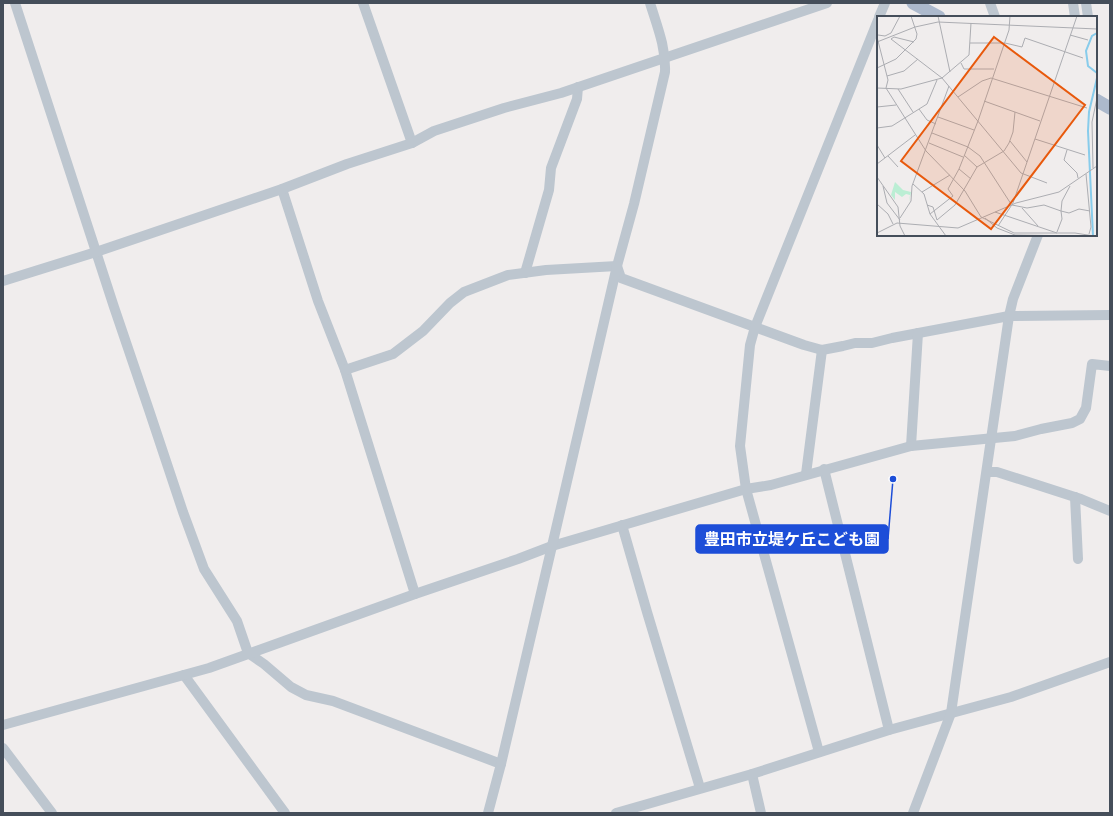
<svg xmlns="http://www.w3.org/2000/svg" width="1113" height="816" viewBox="0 0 1113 816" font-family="'Sofia Sans Condensed','Noto Sans JP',sans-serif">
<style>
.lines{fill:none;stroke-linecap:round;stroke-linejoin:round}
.minor{stroke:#bdc6cf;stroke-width:10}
.major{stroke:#acb9cc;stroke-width:13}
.inset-river{fill:none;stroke:#88cceb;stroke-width:2}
.inset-road{fill:none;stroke:#acadb2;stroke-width:1}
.view{fill:#e8590c;fill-opacity:0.15;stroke:#e8590c;stroke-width:2}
.inset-edge{fill:none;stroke:#454e5a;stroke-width:2}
.leader{fill:none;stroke:#1d4ed8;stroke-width:1.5}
.callout-dot{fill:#1d4ed8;stroke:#fff;stroke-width:1.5}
.callout{fill:#1d4ed8;stroke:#1d4ed8;stroke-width:1.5}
.callout-label{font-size:16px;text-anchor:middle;font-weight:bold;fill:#fff}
</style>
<rect width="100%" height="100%" fill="#f0eded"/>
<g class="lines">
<g class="minor">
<path d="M15 3 114 307 149 410 183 512 204 569 237 621 248 653 264 664 291 687 306 695 333 701 501 764"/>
<path d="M363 3 412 143"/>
<path d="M990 3 995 17"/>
<path d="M1073 3 1075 17"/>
<path d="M1086 3 1088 17"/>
<path d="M879 17 885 3"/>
<path d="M282 189 318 301 345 370 415 594"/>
<path d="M617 266 621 278 804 345 822 350 843 346 855 343H872L892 338 1009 316 1110 315"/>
<path d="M525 273 549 190 551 168 577 99 578 87"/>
<path d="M3 281 96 252 282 189 347 164 412 143 434 131 504 108 561 93 827 3"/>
<path d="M345 370 393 354 423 331 450 303 464 292 508 275 546 270 617 266"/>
<path d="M911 446 918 333"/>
<path d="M824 469 889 730"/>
<path d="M987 472H997L1081 499 1110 511"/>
<path d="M806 474 822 350"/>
<path d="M1075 497 1078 559"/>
<path d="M622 525 647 612 700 788"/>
<path d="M184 675 285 813"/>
<path d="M3 725 209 668 415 594 518 559 552 546 746 489 771 485 911 446 1015 436 1041 429 1072 423 1080 419 1086 408 1092 364 1110 366"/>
<path d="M3 748 52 813"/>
<path d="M819 752 746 489 740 446 750 345 755 327 878 20"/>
<path d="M752 774 761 813"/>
<path d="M488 813 501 764 552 546 617 266 634 204 665 72C666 47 657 26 650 3"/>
<path d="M616 813 752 774 889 730 1011 697 1110 662"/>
<path d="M913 813 951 713 1009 316 1013 299 1038 235"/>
</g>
<g class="major">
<path d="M913 3 939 17"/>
<path d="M1096 100 1110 108"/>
</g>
</g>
<g transform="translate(877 16)">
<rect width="220" height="220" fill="#f0eded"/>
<path d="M18 166 26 174 34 176 32 187 33 179 29 178 25 181 18 176V184L14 179Z" fill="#bbeed4"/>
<path class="inset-river" d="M220 17 215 20 209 35 211 50 220 57M216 220 211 115 212 96 220 62"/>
<path class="inset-road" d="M61 0 73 56M1 19 8 20 14 17 23 0M193 19 211 24M0 21 11 64 9 72 49 135 88 175 104 201 137 217H198L217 220M0 26 38 11 61 6 220 13M37 26 17 21 14 23 65 62 144 157 170 167M93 27H128L145 31 148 22 206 42M84 47 87 53H117M0 52 19 43 39 23 40 18 34 0M10 60 27 55 41 43M0 72 24 73 65 62 92 39 94 7M21 73 36 96M81 81 105 65 114 62 210 92M107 85 163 105M0 91 19 89M42 93 50 104 59 108M61 101 97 114M0 112 15 110 50 88 60 64M55 117 91 131 103 140 134 188M158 123 208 139M133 125 150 146M52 127 86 141M0 129 8 142M190 134 187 144 200 157 201 162M87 139 100 151M11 140 21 151M0 148 38 119M216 152 215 106 220 82M82 153 94 163M209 158 214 211 212 218M0 161 21 191 23 210 28 220M36 168 47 178 53 198 69 220M6 170 10 187 23 204M45 176 73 159M0 188 11 198 16 208M50 189 56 191 60 204 78 189 100 151 127 135 132 127 136 116 138 96M135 189 150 192 167 189 184 195 185 185 193 170M145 192 161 210M118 196 180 217M53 198 76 180 71 173 82 153 101 105 132 14 133 0M23 202 34 185 35 170 72 70M108 202 120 212 138 219 208 220M121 210 136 187 200 0M180 216 185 203 184 195 192 197 202 193 213 195M0 217 20 207 81 212 139 187 182 176 220 150"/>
<path class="view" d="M117 21 208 89 114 213 24 145Z"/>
<rect width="220" height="220" class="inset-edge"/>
</g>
<path class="leader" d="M893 479L888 539"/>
<circle class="callout-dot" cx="893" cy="479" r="4"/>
<rect class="callout" x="696" y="525" width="192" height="28" rx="4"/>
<g class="callout-label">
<text x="792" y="545">豊田市立堤ケ丘こども園</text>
</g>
<rect width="1113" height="816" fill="none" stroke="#454e5a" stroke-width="8"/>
</svg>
